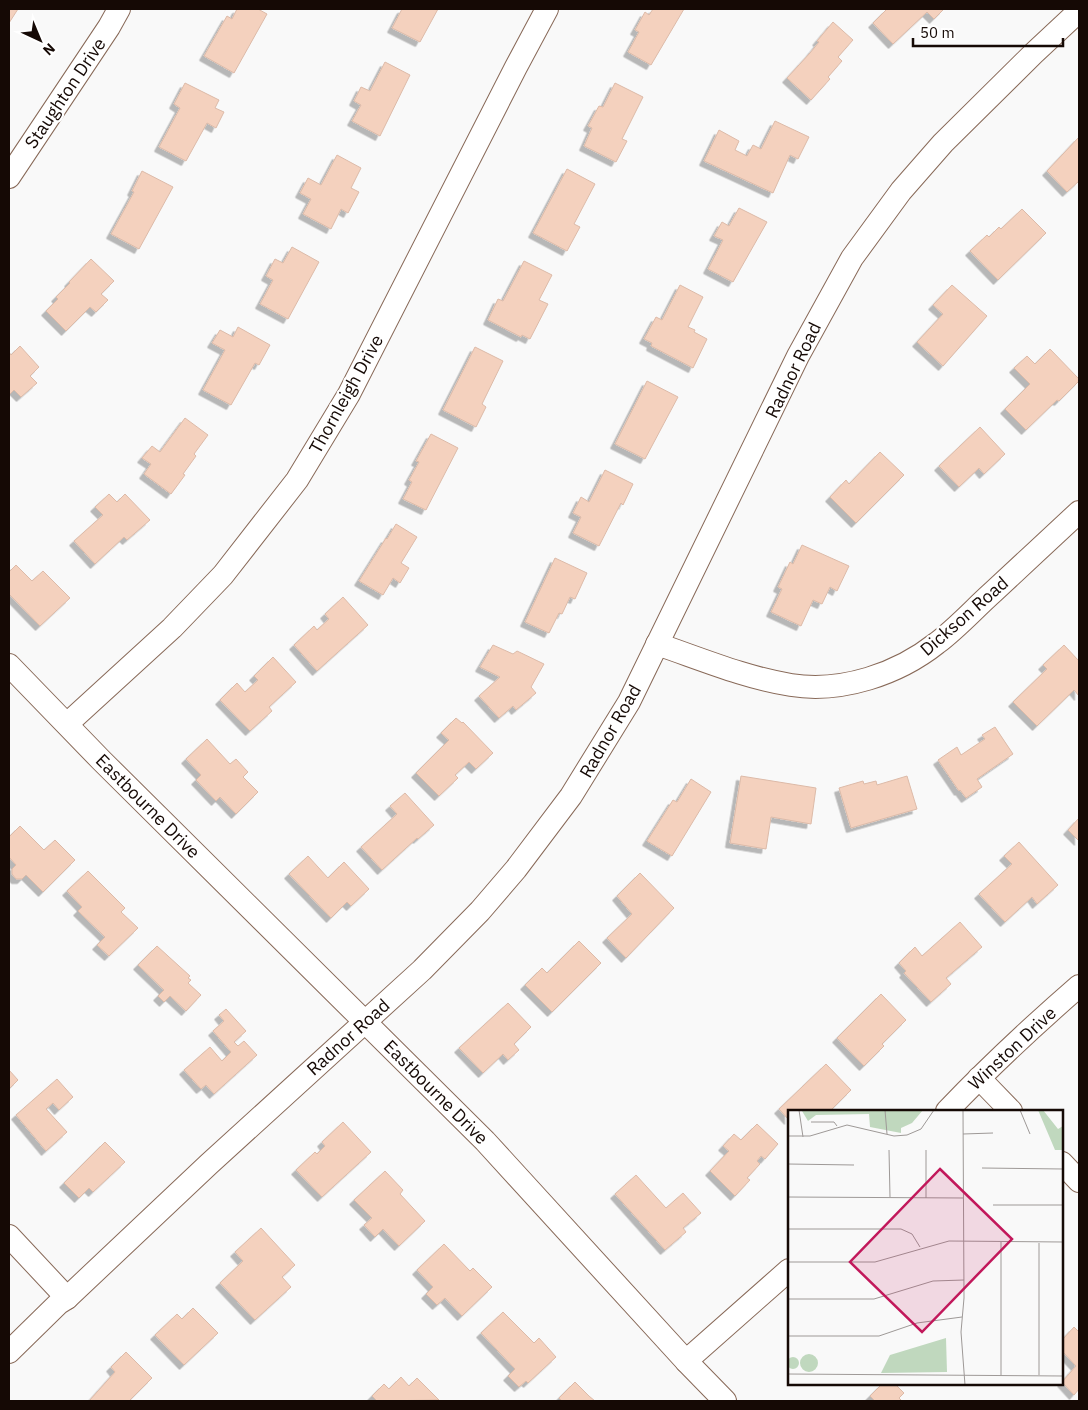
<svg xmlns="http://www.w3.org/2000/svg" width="1088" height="1410" viewBox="0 0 1088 1410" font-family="'IBM Plex Sans',sans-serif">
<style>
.building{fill:#f4d1be;stroke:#dcbaa8;filter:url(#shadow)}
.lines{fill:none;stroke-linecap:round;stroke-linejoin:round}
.minor-casing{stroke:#886958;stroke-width:24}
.minor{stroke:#fff;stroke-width:22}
.labels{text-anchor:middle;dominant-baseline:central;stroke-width:4.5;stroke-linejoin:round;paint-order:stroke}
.street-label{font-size:18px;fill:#150905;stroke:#fff}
.inset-road{fill:none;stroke:#9e9997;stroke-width:1}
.view{fill:#c2185b;fill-opacity:0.15;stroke:#c2185b;stroke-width:2.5}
.inset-edge{fill:none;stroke:#150905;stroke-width:2.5}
</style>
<defs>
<filter id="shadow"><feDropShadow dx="-4.5" dy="4.5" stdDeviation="0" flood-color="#0004"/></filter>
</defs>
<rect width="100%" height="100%" fill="#f9f9f9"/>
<g class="building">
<path d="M9 9H18L9 23Z"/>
<path d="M237 9H258L267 14 234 73 204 56 227 16 232 19Z"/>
<path d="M402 9H438L420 42 392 28Z"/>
<path d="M653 9H684L651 65 628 52 639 32 635 30 645 12 649 15Z"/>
<path d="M887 9H944L934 19 927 12 893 44 873 23Z"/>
<path d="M833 22 853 40 838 57 842 61 828 77 830 79 811 100 787 78 810 53 819 42 817 41Z"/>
<path d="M385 62 410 75 380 136 352 121 361 105 354 101 361 87 370 91Z"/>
<path d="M185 83 219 100 215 108 224 112 216 128 207 123 186 161 159 147 180 108 174 104Z"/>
<path d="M615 83 643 97 622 139 627 141 616 162 584 146 592 128 588 126 599 106 603 107Z"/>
<path d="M775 121 809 137 798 159 790 155 773 193 704 161 719 130 739 141 735 150 747 156 753 145 761 149Z"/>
<path d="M1079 137V181L1067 192 1047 171Z"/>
<path d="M337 155 361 168 351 188 359 192 348 213 341 209 331 229 303 214 311 199 300 193 308 178 321 185Z"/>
<path d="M567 169 595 184 574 224 580 227 567 251 533 233Z"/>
<path d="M142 171 173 187 139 249 111 234 134 192 132 191Z"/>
<path d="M739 208 767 222 733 282 708 269 723 240 714 236 722 222 729 226Z"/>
<path d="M1022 209 1046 233 998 280 970 251 987 235 989 237 999 227 1001 229Z"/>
<path d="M292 247 319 262 288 319 260 304 273 280 266 276 275 259 283 263Z"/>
<path d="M91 259 114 281 101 294 108 300 96 312 90 307 66 331 46 311 58 299 56 297 70 283 69 282Z"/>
<path d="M524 261 552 275 539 300 548 304 530 339 522 335 521 337 488 320 498 299 503 301Z"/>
<path d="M680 285 703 297 688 327 695 330 694 332 707 339 693 368 651 346 652 343 644 339 656 317 662 320Z"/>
<path d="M952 285 987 316 943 366 917 342 943 314 933 305Z"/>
<path d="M238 327 270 345 259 365 255 363 231 405 203 390 225 350 212 343 220 330 233 337Z"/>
<path d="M20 346 39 367 30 376 37 383 21 397 14 390 9 395V352L11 355Z"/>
<path d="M475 347 503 361 482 404 486 407 476 427 443 410Z"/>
<path d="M1050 349 1079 379V381L1059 401 1057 400 1026 430 1005 409 1030 384 1014 368 1027 356 1035 364Z"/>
<path d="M647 381 678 397 645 459 615 444Z"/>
<path d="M185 418 208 435 194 454 196 456 183 474 185 475 171 494 144 474 151 464 142 458 152 446 160 452Z"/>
<path d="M980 427 1005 454 984 474 979 468 959 487 939 466Z"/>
<path d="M431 434 458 448 426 510 403 499 412 482 409 480 419 462 416 461Z"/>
<path d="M880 452 904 475 856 523 830 497 846 480 849 484Z"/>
<path d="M605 470 633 484 623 505 621 503 599 546 573 533 581 517 573 513 581 497 589 502Z"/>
<path d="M109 494 117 502 125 494 150 520 127 540 124 537 95 564 74 541 103 515 95 507Z"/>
<path d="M396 524 417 537 401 563 409 568 400 583 393 578 383 595 359 581 386 538 387 539Z"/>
<path d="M802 545 849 566 837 591 830 587 822 604 813 600 801 626 771 612 782 589 778 587 790 562 793 564Z"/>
<path d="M555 558 587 573 575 599 570 597 562 614 559 613 549 633 525 622Z"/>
<path d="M16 565 32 581 43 571 70 598 40 626 9 594V572Z"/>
<path d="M343 597 368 625 317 671 294 645 314 626 317 630 329 619 325 614Z"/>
<path d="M493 645 513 654 517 651 544 664 531 687 536 693 516 710 513 706 499 718 479 696 500 677 480 667Z"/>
<path d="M1064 645 1079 661V696L1074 690 1037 726 1013 702 1047 669 1043 665Z"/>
<path d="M273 657 296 682 269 707 272 711 250 731 220 700 237 683 245 692 258 680 254 676Z"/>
<path d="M456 718 462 723 463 722 493 753 476 769 469 762 455 775 458 778 439 796 416 773 449 740 441 733Z"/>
<path d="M995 727 1013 754 977 779 982 787 966 798 960 790 959 791 938 760 957 747 961 755 985 739 982 735Z"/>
<path d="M207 739 230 764 236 759 248 772 243 777 258 792 236 814 220 797 216 801 196 780 201 775 186 759Z"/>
<path d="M741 776 816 788 811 824 771 817 766 849 730 843Z"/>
<path d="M907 776 917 809 851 828 839 788 863 781 864 784 876 781 877 785Z"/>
<path d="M691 779 711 792 672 856 647 841 673 800 677 802Z"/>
<path d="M405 793 434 825 418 839 417 838 382 870 361 847 397 814 390 806Z"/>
<path d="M1079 818V841L1068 830Z"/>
<path d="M20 826 44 850 55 840 75 860 43 892 26 875 22 879H16L12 874V869L16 865 9 857V837Z"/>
<path d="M1019 842 1058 885 1037 904 1032 897 1005 922 979 894 1012 864 1004 856Z"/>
<path d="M308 856 328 878 344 862 369 889 351 906 347 902 331 918 289 874Z"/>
<path d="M88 871 125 908 121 912 138 928 109 956 97 945 105 937 78 911 82 907 67 891Z"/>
<path d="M640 873 674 908 626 958 607 938 632 914 617 896Z"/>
<path d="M960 922 982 947 946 978 951 984 931 1002 904 973 906 971 899 963 915 947 922 956Z"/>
<path d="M579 941 601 963 552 1012 525 985 542 968 547 973Z"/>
<path d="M157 946 190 976 188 978 191 980 188 983 201 995 186 1011 170 996 164 1002 158 996 164 990 138 965Z"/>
<path d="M881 994 906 1020 882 1044 884 1046 864 1066 837 1038Z"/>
<path d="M508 1003 531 1027 514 1044 519 1050 508 1060 503 1054 483 1073 459 1048Z"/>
<path d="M226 1009 246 1031 234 1042 238 1046 244 1041 257 1055 214 1094 206 1085 201 1089 184 1070 210 1047 222 1061 231 1052 213 1031 224 1021 219 1015Z"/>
<path d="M826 1064 851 1090 830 1111H789V1120L779 1109Z"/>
<path d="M9 1070 18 1080 9 1089Z"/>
<path d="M57 1079 73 1097 59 1110 53 1103 46 1109 67 1132 46 1151 16 1115Z"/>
<path d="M343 1122 371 1152 322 1197 296 1170 315 1152 317 1154 325 1146 322 1142Z"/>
<path d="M757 1124 778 1144 765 1159 761 1156 757 1161 760 1164 747 1178 750 1180 735 1196 710 1171 729 1151 723 1146 734 1134 741 1140Z"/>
<path d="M105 1142 125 1162 93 1192 89 1188 79 1198 64 1183Z"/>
<path d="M385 1171 403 1190 400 1194 425 1221 399 1246 383 1229 375 1237 364 1225 372 1218 354 1200Z"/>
<path d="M636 1175 666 1208 683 1193 701 1213 683 1228 686 1232 665 1250 615 1194Z"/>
<path d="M261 1228 295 1265 282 1277 291 1287 255 1320 220 1283 243 1261 235 1252Z"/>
<path d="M444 1244 470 1271 473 1268 492 1287 462 1316 445 1298 437 1305 426 1294 433 1287 417 1270Z"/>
<path d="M193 1308 218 1333 184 1365 155 1335 177 1314 182 1319Z"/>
<path d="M503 1312 534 1343 539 1338 556 1357 528 1383 526 1381 519 1387 508 1376 515 1369 481 1333Z"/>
<path d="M1074 1327 1079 1332V1389L1074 1395 1062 1382 1076 1366 1062 1351V1340Z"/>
<path d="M126 1352 152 1378 129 1401H89L115 1372 111 1367Z"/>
<path d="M401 1377 409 1386 417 1378 439 1400 377 1401 372 1396 384 1384 389 1389Z"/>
<path d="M575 1382 589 1396 595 1401H562L559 1398Z"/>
<path d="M882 1384H895L904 1393 899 1398 902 1401H875L870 1396Z"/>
</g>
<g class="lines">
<g class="minor-casing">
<g id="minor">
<path d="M9 177 109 27 119 9"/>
<path d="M657 644C701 659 746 678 791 685 842 693 898 674 937 643 957 628 974 609 993 592 1022 565 1050 539 1079 512"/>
<path d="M9 665 101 760 485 1141 686 1361 725 1401"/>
<path d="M67 724 172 628 223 575 297 480 349 394 516 67 547 9"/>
<path d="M979 1078 1011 1111"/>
<path d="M947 1111C989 1067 1033 1026 1079 986"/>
<path d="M1062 1163 1079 1181"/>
<path d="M9 1236 67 1298"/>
<path d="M9 1352 59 1303 67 1298 209 1164 422 970 480 911 516 869 571 796 629 702 798 356 852 258 901 191 943 143 1034 53 1079 11"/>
<path d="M686 1361 789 1270"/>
</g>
</g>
<use href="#minor" class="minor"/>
</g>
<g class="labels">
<g class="street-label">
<text transform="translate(65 93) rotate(-56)">Staughton Drive</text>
<text transform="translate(793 370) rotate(-64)">Radnor Road</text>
<text transform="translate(346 394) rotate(-61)">Thornleigh Drive</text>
<text transform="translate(964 616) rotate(-41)">Dickson Road</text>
<text transform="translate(610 731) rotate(-60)">Radnor Road</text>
<text transform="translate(148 806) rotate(45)">Eastbourne Drive</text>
<text transform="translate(348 1037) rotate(-42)">Radnor Road</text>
<text transform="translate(1012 1048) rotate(-43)">Winston Drive</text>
<text transform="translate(436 1092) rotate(45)">Eastbourne Drive</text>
</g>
</g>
<g transform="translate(788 1110)">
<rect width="275" height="275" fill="#f9f9f9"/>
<path d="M135 0 124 13 113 18V23L82 17 81 4 28 5 20 11 14 1ZM250 0H255L270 19 275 16V40H267ZM158 228 159 262 93 263 102 245ZM12 253a9 9 0 1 1 18 0a9 9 0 1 1-18 0ZM-1 253a6 6 0 1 1 12 0a6 6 0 1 1-12 0Z" fill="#c0d8be"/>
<path class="inset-road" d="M11 0 15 27M97 0 99 24M175 0 176 188 173 222 177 275M232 0 242 24M23 12H46L49 16M175 24 205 23M0 26H22L59 15 106 26 119 25 133 19 146 0M101 40 102 87M138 40V88M0 54 66 55M194 58 275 59M0 87 176 88M205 95H275M0 119H113L124 124 132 137M213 132V265M0 152H87L161 131 275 132M0 189H86L145 171 176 170M0 226H91L129 213 174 207M0 264 275 266M251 265V133"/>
<path class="view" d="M152 59 224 129 134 222 62 152Z"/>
<rect width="275" height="275" class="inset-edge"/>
</g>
<rect width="1088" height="1410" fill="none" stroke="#150905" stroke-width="20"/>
<g transform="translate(40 40) rotate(136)" stroke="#ffffff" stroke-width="4" paint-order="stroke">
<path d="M0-4L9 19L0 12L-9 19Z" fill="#150905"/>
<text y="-8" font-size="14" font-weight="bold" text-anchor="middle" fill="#150905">N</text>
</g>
<path d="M913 38v8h150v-8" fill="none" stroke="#150905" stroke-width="2.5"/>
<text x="920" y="38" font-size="15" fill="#150905" stroke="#ffffff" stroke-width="4" paint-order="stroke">50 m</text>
</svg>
